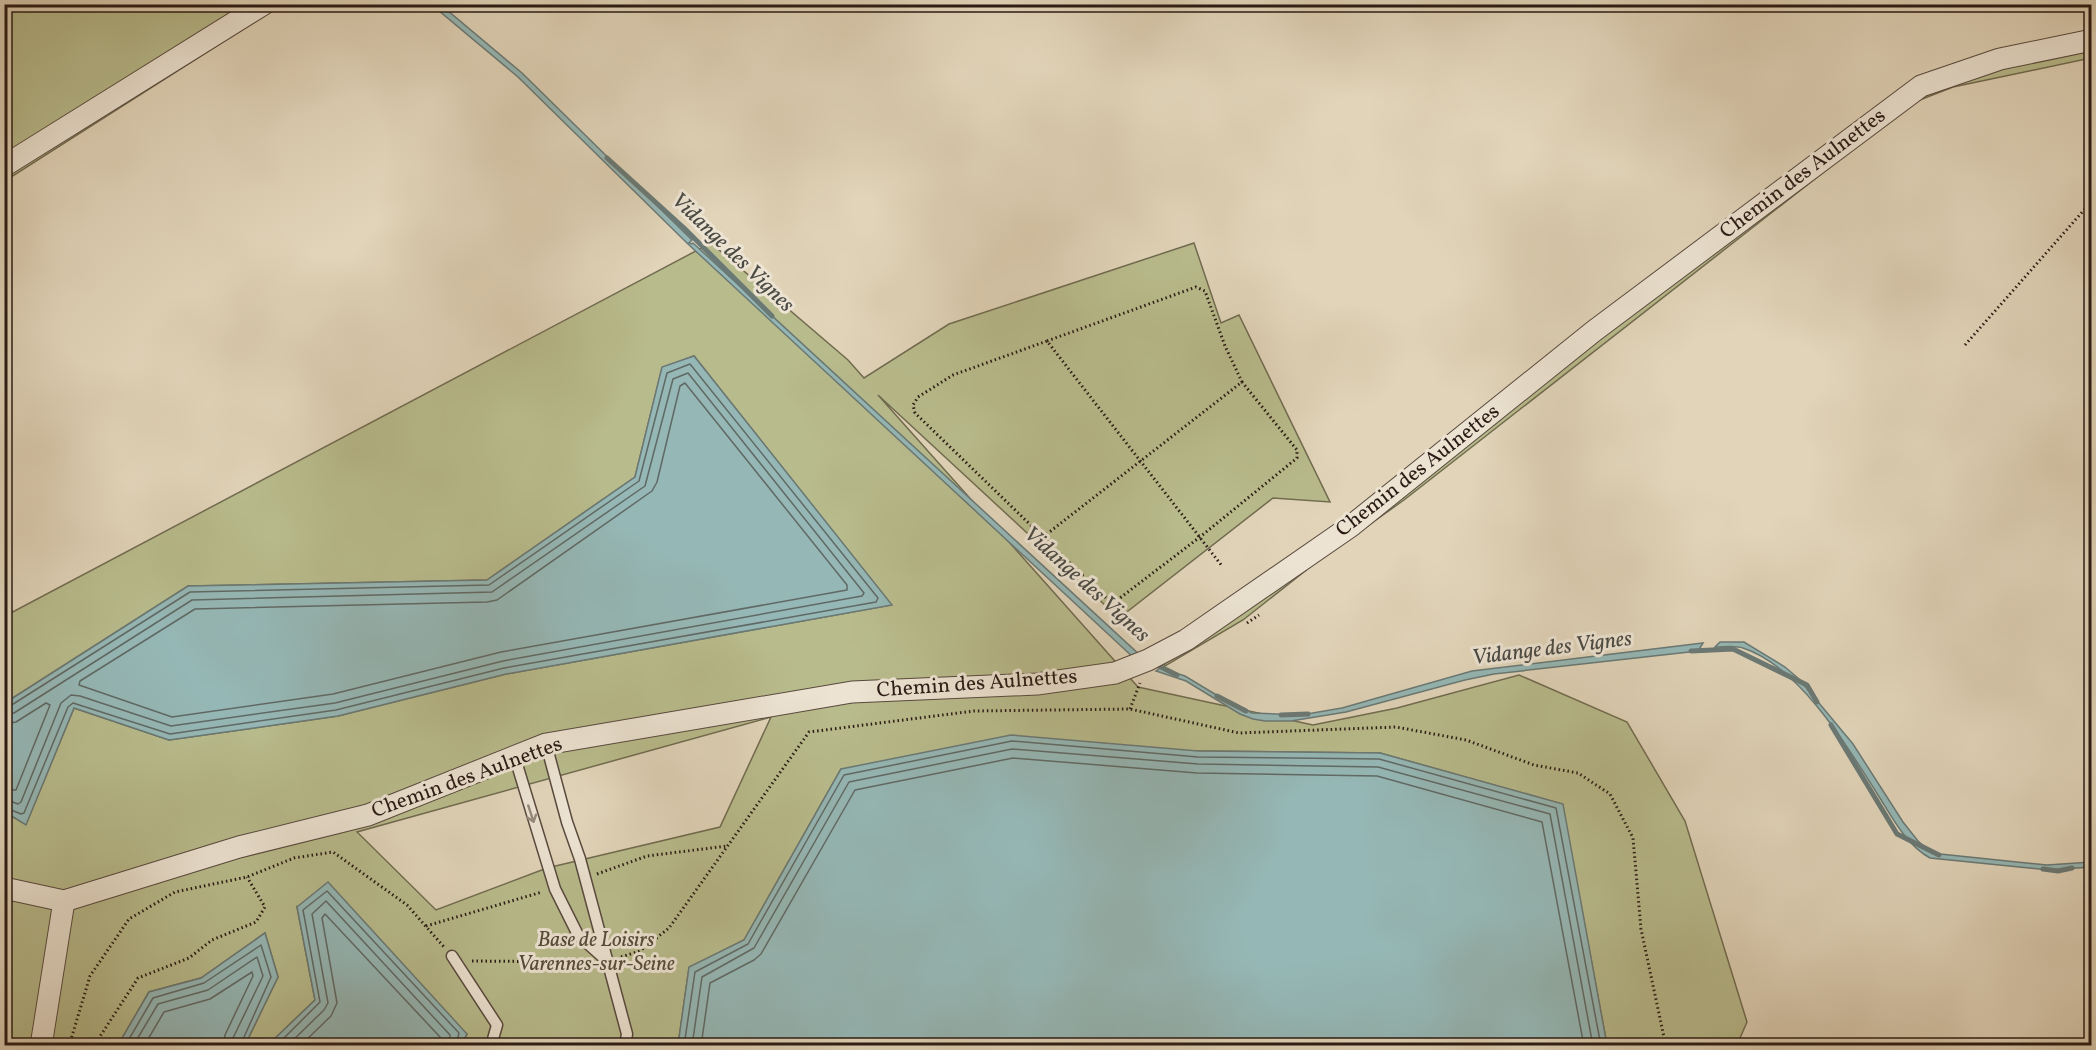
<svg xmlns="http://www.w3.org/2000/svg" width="2096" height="1050" viewBox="0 0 2096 1050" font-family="Vollkorn,serif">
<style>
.green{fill:#b8bb8c;stroke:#716b50;stroke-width:1.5;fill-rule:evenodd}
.water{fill:#95b7b5;stroke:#6a7975;stroke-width:1.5}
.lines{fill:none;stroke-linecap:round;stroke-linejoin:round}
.shore{stroke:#606965;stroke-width:1.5}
.stream{stroke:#6a7975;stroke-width:5}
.service-casing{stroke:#58493e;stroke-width:13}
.minor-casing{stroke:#58493e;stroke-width:23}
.path{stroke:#2a1b15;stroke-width:3;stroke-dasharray:1.5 3;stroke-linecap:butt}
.service{stroke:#ece3d2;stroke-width:10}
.minor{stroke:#ece3d2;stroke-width:21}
.oneway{stroke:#95897d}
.labels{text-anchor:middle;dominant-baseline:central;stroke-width:6;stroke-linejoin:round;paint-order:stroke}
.street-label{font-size:21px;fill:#2a1b15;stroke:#ece3d2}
.park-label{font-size:21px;font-style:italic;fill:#554b39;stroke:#ece3d2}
.water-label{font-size:22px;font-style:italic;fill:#4a4a45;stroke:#ece3d2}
</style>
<rect width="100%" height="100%" fill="#e1d4b9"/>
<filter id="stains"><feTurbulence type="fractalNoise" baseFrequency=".00333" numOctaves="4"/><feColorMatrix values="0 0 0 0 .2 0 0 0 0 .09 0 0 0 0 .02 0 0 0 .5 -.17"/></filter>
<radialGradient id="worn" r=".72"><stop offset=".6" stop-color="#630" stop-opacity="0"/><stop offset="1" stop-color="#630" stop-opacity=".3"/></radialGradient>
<g class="green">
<path d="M5 5H281L5 181Z"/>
<path d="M2091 48V58L1953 87 1912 103 1404 500 1314 564 1243 620 1165 666 1161 656 1925 87Z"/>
<path d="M711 243 848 360 864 378 949 324 1194 243 1221 323 1239 315 1330 502 1273 498 1119 618 878 395 1138 687 1313 725 1397 708 1519 675 1627 722 1685 821 1747 1022 1737 1045H1607L1562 804 1380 753 1198 751 841 769 744 940 689 968 678 1045H461L467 1034 297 907 315 1000 268 1045H245L278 977 265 933 201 978 149 992 118 1045H5L4 812 26 824 74 708 169 740 338 716 506 674 891 605 694 356 662 368 635 477 487 580 188 586 5 703V616ZM771 717 720 827 547 868 436 910 357 832Z"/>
</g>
<g class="water">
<path d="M432 5H441L522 73 692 240 689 243 692 244 693 243 1143 658 1136 660 688 244 518 77Z"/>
<path d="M694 356 892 605 506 674 338 716 169 740 74 708 26 825 5 812V703L188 586 487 580 635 477 662 367Z"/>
<path d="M1720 642H1744L1785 667 1799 679 1853 744 1903 822 1918 841 1928 850 1940 854 2047 865 2091 862V867L2049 870 1930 858C1906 845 1892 817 1878 795 1848 747 1799 666 1743 648 1735 645 1724 647 1715 647Z"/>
<path d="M1703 643 1698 651 1494 674 1465 680 1346 712 1291 721H1265L1253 719 1240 714 1186 681 1156 671 1160 668 1185 676 1223 699 1252 713 1301 715 1342 708 1472 671Z"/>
<path d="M1011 735 1198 751 1380 753 1563 804 1607 1045H678L689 967 744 940 841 769Z"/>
<path d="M328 882 467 1034 461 1045H268L315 1000 297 907Z"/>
<path d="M265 933 278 977 245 1045H118L149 992 201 978Z"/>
</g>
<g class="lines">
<g class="shore">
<path d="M685 383 847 585V590L501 652 333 694 172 717 79 685 80 681 195 609 487 602 497 600 652 491 657 482 680 386Z"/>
<path d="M4 707 10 706 190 592 489 585 639 481 667 373 690 364 878 598 876 602 504 668 336 710 170 734 73 703 68 707 24 813 21 814 4 807"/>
<path d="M4 715 14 713 192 600 492 592 645 486 673 379 688 373 864 593 862 596 503 661 335 703 171 726 80 696 71 695 61 703 21 802 18 804 4 799"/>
<path d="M4 724 16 722 46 703 50 705 16 790H4"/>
<path d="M125 1046 153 998 204 983 261 945 271 977 240 1046"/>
<path d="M133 1046 158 1004 208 990 257 957 263 976 233 1038 232 1046"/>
<path d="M144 1046 164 1012 210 999 252 972 253 976 225 1035 223 1046"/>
<path d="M276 1046 320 1002 303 910 327 891 459 1033 456 1046"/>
<path d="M287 1046 324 1010 328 1003 312 914 326 901 450 1035 449 1046"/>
<path d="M300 1046 331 1016 337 1003 322 918 325 914 440 1037V1046"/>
<path d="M684 1046 695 972 748 944 844 775 1012 741 1198 757 1379 759 1556 808 1601 1046"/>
<path d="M692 1046 702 977 754 948 849 782 1012 749 1198 764 1378 767 1550 814 1593 1046"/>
<path d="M701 1046 710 983 754 960 761 954 855 790 1013 758 1197 773 1377 776 1542 822 1584 1046"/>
</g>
<g class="stream">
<path d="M4 14 19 4"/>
<path d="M607 158 684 228 772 316"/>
<path d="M1691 651 1733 649 1807 685 1817 702"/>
<path d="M1153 663 1177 675"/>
<path d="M1217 696 1246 711"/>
<path d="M1281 715 1308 714"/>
<path d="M1831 725 1897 834 1939 855"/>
<path d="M2043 869 2058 871 2072 868"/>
</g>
<g class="service-casing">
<g id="service">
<path d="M546 744 567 822 580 859 627 1034 625 1046"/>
<path d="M515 758 555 889 578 935 607 961"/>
<path d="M452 956 497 1025 491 1046"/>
</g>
</g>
<g class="minor-casing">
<g id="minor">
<path d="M4 166 264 4"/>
<path d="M4 888 64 901 239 847 368 815 546 744 852 692 1037 684 1115 673 1148 660 1186 640 1351 526 1594 331 1921 86 2000 59 2092 40"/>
<path d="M41 1046 64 901"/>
</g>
</g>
<g class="path">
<path d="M1047 341 1196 287 1205 291 1225 346 1242 382"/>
<path d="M1965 345 2092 201"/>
<path d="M1043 537 1242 382 1297 450V458L1200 537 1116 601 1108 600 915 413 913 405 918 397 953 375 1047 341C1105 416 1164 491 1222 566"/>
<path d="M1247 623 1259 615"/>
<path d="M1130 709 1140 683"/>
<path d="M597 874 647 856 727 846"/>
<path d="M426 926 542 892"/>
<path d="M621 957 640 951 669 928 809 732 974 711 1130 709 1239 733 1396 727 1466 740 1534 765 1578 773 1610 794 1633 838 1641 929 1665 1042 1664 1046"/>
<path d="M472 961 589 962"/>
<path d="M69 1046 90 976 129 919 175 892 247 877 294 858 333 852 407 905 444 947"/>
<path d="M92 1046 97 1041 138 978 189 958 212 940 256 922 265 907 247 877"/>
</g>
<use href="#service" class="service"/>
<use href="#minor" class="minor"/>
</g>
<defs><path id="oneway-shaft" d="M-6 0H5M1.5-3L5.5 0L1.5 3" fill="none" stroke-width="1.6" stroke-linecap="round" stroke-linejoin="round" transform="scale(1.5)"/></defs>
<use class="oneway" href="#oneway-shaft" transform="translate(531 814) rotate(72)"/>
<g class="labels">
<g class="street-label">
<text transform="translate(1803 174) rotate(-37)">Chemin des Aulnettes</text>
<text transform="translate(1418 471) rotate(-38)">Chemin des Aulnettes</text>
<text transform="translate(977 684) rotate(-4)">Chemin des Aulnettes</text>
<text transform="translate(467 778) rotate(-20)">Chemin des Aulnettes</text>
</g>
<g class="park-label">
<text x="596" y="940">Base de Loisirs<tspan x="596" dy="24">Varennes-sur-Seine</tspan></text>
</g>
<g class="water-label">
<text transform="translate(732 253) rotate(44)">Vidange des Vignes</text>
<text transform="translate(1086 585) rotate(42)">Vidange des Vignes</text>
<text transform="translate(1552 649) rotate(-7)">Vidange des Vignes</text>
</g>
</g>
<rect width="2096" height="1050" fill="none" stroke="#e1d4b9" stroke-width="24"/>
<rect x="6" y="6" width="2084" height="1038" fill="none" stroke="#2a1b15" stroke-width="3"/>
<rect x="12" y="12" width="2072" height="1026" fill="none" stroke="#2a1b15" stroke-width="1.5"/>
<rect width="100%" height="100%" filter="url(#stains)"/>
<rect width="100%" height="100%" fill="url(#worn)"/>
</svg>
